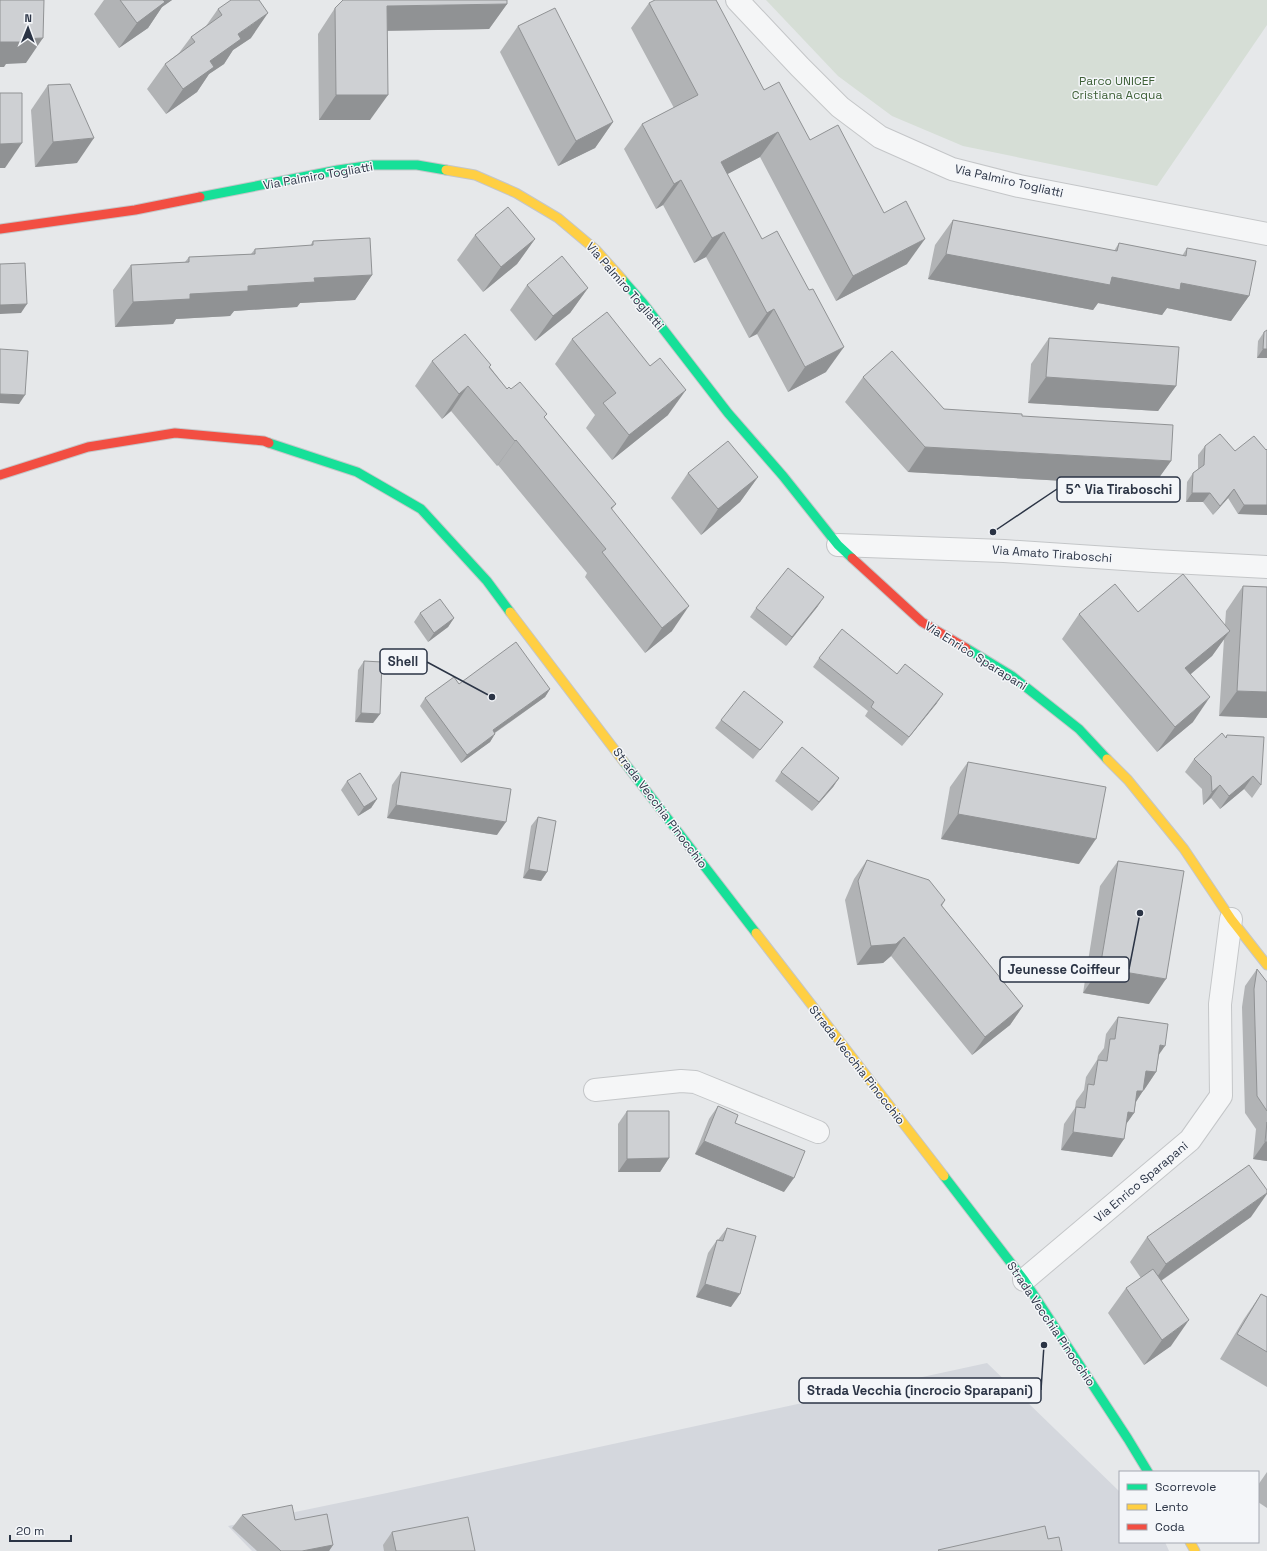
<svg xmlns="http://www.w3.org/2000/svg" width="1267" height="1551" viewBox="0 0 1267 1551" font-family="'Space Grotesk',sans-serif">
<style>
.built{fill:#d4d7dd}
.green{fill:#d6ded6}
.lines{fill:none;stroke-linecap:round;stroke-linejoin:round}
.street-casing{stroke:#c4c6c8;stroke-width:24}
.fast-casing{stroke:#c4c6c8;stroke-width:11}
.slow-casing{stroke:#c4c6c8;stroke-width:11}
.jam-casing{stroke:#c4c6c8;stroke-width:11}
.street{stroke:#f5f6f7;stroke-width:22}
.fast{stroke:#16e098;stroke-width:9}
.slow{stroke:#ffcf43;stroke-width:9}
.jam{stroke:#f24e42;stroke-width:9}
.wall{fill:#b1b3b5}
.shaded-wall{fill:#909294}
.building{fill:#ced0d3;stroke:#909294}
.labels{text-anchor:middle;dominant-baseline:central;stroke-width:3;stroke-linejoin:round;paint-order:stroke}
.park-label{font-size:12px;fill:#3f6138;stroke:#f4f6f9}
.street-label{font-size:12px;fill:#2b3445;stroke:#f4f6f9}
.leader{fill:none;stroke:#2b3445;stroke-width:1.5}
.callout-dot{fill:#2b3445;stroke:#f4f6f9;stroke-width:1.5}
.callout{fill:#f4f6f9;stroke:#2b3445;stroke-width:1.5}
.callout-label{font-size:13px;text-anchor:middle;font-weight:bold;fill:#2b3445}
</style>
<rect width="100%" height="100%" fill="#e6e8ea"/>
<path class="built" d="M987 1363 1120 1492V1542H1165L1169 1551H252L228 1526 387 1493Z"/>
<path class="green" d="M766 0H1267V25L1157 186 963 146 892 116 838 76Z"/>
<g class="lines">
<g class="street-casing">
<g id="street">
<path d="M737 0 800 67 840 107 880 137 952 169 1019 186 1267 234"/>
<path d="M838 545 1004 551 1154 561 1267 567"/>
<path d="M595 1090 681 1081 695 1082 818 1132"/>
<path d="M1024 1280 1190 1140 1221 1096 1220 1004 1231 919"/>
</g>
</g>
<g class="fast-casing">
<g id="fast">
<path d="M200 197 338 170 373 165H417L446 170"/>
<path d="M622 279 643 303 728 413 783 476 838 545 852 558"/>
<path d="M269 443 357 472 421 509 487 581 510 612"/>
<path d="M966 648 1012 676 1079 729 1107 759"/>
<path d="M624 762 756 933"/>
<path d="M944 1176 1024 1280 1128 1439 1148 1472"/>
</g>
</g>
<g class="slow-casing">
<g id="slow">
<path d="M446 170 475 175 516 193 558 218 596 250 622 279"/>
<path d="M510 612 624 762"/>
<path d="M1107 759 1128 780 1184 849 1231 919 1267 965"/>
<path d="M756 933 944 1176"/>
<path d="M1190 1542 1195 1551"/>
</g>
</g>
<g class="jam-casing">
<g id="jam">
<path d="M0 229 135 210 200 197"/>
<path d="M0 475 88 447 175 433 264 441 269 443"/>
<path d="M852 558 922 622 966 648"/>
</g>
</g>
<use href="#street" class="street"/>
<use href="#fast" class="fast"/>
<use href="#slow" class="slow"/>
<use href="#jam" class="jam"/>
</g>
<g class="wall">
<path d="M104 0H172L162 7 148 28 119 48 94 14Z"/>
<path d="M649 3 764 90 810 140 907 264 836 301 760 157 727 174 826 372 788 392 757 334 749 338 706 257 694 263 663 205 656 209 624 149 642 124 674 108 631 28Z"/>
<path d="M507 4 489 29 387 31 370 120H319L318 34 335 8Z"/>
<path d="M218 9 251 38 233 50 224 64 209 74 197 92 166 114 147 89 165 64 179 53 191 37 206 26Z"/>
<path d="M518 26 613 122 595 148 558 166 500 52Z"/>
<path d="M48 85 77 163 35 167 31 110Z"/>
<path d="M953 220 1114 251 1119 243 1182 256 1187 248 1249 296 1231 321 1167 308 1162 315 1098 303 1093 310 928 279 935 245Z"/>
<path d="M475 235 535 239 517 264 483 292 457 260Z"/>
<path d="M313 241 372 275 355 300 300 303 297 307 234 311 230 316 176 319 173 324 115 327 113 290 131 265 185 262 189 257 251 254 255 249 310 246Z"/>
<path d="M527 285 588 288 570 313 535 341 510 310Z"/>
<path d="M1267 330V358H1257L1258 341 1264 332Z"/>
<path d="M1049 338 1176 386 1158 411 1028 403 1031 364Z"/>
<path d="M572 339 668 415 612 460 586 428 595 415 555 364Z"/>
<path d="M432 361 490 367 507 389H511L545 418 616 504 612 509 672 631 645 653 585 577 587 573 498 465 497 466 451 411 442 419 415 386Z"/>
<path d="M863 377 944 409 1022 416 1171 461 1153 486 908 472 845 402Z"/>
<path d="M1205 446 1235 451 1266 450 1267 449V515L1238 514 1228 498 1213 515 1203 502H1186L1187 482 1193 473 1198 469V455Z"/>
<path d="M688 473 758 477 740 502 701 535 671 498Z"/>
<path d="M1243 586 1267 587V718L1219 716 1224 639 1212 656 1191 674 1193 722 1157 752 1062 639 1079 614 1138 612 1225 625 1226 611Z"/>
<path d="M818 606 786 646 750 617 756 608Z"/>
<path d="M420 613 454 618 448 627 428 642 414 622Z"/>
<path d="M819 658 897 674 937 703 902 746 865 716 868 711 813 667Z"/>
<path d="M364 661 380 714 373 723 355 722 358 670Z"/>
<path d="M459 684 550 689 545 697 495 733 490 742 461 763 420 706 425 698Z"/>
<path d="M721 720 783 722 776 730 753 759 715 728Z"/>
<path d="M1227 735 1261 785 1252 798 1244 789 1220 809 1211 798 1203 805 1202 789 1185 772 1194 759 1226 737Z"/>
<path d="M968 762 1079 864 941 839 950 787Z"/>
<path d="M401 772 497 835 387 818 392 785Z"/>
<path d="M781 772 839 778 833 787 812 811 775 781Z"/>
<path d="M347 781 377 799 371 808 358 816 341 790Z"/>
<path d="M538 817 547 872 541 881 523 878 531 826Z"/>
<path d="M867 860 945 900 942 906 1023 1006 1010 1025 972 1055 891 956 883 963 857 965 845 900 854 879Z"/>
<path d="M1118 861 1149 1004 1083 993 1100 886Z"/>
<path d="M1257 969 1267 982V1161L1253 1159 1256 1129 1245 1113 1242 1007 1245 986Z"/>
<path d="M1118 1017 1159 1055 1156 1072 1144 1090H1143L1136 1102 1134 1113 1126 1124 1112 1157 1061 1150 1064 1124 1075 1108 1076 1101 1084 1090 1086 1077 1097 1060 1098 1056 1104 1048 1106 1034Z"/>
<path d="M718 1106 735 1123 784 1192 695 1154 709 1119Z"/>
<path d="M627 1111 669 1158 660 1172H618V1124Z"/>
<path d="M1251 1217 1161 1281 1171 1346 1144 1365 1108 1313 1126 1288 1141 1278 1130 1262 1147 1237Z"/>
<path d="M727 1228 731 1307 696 1297 708 1253 717 1240H718Z"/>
<path d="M1261 1294 1267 1297V1387L1220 1359 1244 1319Z"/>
<path d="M1267 1472V1508L1258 1502V1485Z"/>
<path d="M242 1515 333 1545 329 1551H257L232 1528Z"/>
<path d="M392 1532 475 1551H384L383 1545Z"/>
</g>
<g class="shaded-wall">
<path d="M158 0H172L162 7 148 28 119 48 137 23Z"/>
<path d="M507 4 489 29 369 31 387 6Z"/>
<path d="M268 13 251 38 233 50 224 64 209 74 197 92 166 114 183 89 210 61 238 34Z"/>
<path d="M43 38 26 63 6 64 4 67H0V42L21 39Z"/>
<path d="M336 95H388L370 120H319Z"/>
<path d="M613 122 595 148 558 166 576 141Z"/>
<path d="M778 132 760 157 703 187 721 162Z"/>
<path d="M94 138 77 163 35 167 53 142Z"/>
<path d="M22 143 5 168H0V144Z"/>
<path d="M681 180 663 205 656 209 674 184Z"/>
<path d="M724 232 706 257 694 263 712 238Z"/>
<path d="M535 239 517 264 483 292 501 267Z"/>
<path d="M925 239 907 264 836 301 853 276Z"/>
<path d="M946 254 1112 277 1181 283 1249 296 1231 321 1167 308 1162 315 1098 303 1093 310 928 279Z"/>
<path d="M372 275 355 300 300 303 297 307 234 311 230 316 176 319 173 324 115 327 133 302 248 286 314 278Z"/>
<path d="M588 288 570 313 535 341 553 316Z"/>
<path d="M27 304 21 313 0 314V305Z"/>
<path d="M774 309 757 334 749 338 767 313Z"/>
<path d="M844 347 826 372 788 392 805 367Z"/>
<path d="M1263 349H1267V358H1257Z"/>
<path d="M1046 377 1176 386 1158 411 1028 403Z"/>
<path d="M468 386 451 411 442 419 459 394Z"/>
<path d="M686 390 668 415 612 460 629 435Z"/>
<path d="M0 394 25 395 19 404 0 403Z"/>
<path d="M516 440 498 465 497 466 515 441Z"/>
<path d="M925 447 1171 461 1153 486 908 472Z"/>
<path d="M758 477 740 502 701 535 718 509Z"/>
<path d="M1234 489 1228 498 1213 515 1220 506Z"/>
<path d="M1192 493H1210L1203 502H1186Z"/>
<path d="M1244 505H1267V515L1238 514Z"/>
<path d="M824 597 818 606 786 646 792 637Z"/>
<path d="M689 606 672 631 645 653 662 628Z"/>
<path d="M454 618 448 627 428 642 434 633Z"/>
<path d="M1230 631 1212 656 1168 693 1185 668Z"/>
<path d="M550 689 545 697 487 738 493 730Z"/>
<path d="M1237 691 1267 692V718L1219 716Z"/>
<path d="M943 694 937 703 902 746 909 737Z"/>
<path d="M1210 697 1193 722 1157 752 1175 727Z"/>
<path d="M361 713 380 714 373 723 355 722Z"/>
<path d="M495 734 490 742 461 763 467 755Z"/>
<path d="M1253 776 1244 789 1220 809 1229 796Z"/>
<path d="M839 778 833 787 812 811 819 802Z"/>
<path d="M1220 785 1211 798 1203 805 1212 792Z"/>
<path d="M377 799 371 808 358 816 364 807Z"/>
<path d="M396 805 506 822 497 835 387 818Z"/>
<path d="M958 814 1096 839 1079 864 941 839Z"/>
<path d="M529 869 547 872 541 881 523 878Z"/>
<path d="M904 937 891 956 883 963 857 965 871 946Z"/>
<path d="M1100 968 1166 979 1149 1004 1083 993Z"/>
<path d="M1023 1006 1010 1025 972 1055 985 1037Z"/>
<path d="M1160 1045 1165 1046 1153 1063Z"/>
<path d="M1146 1071 1156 1072 1144 1090 1134 1088Z"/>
<path d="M1137 1091H1143L1131 1109Z"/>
<path d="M1128 1112 1134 1113 1122 1130Z"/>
<path d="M1073 1132 1124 1139 1112 1157 1061 1150Z"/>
<path d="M704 1141 794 1178 784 1192 695 1154Z"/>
<path d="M1265 1142H1267V1161L1253 1159Z"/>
<path d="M669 1158 660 1172H618L627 1159Z"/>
<path d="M1267 1193V1194L1251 1217 1149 1289 1166 1264Z"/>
<path d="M705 1284 740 1294 731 1307 696 1297Z"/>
<path d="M1189 1320 1171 1346 1144 1365 1162 1340Z"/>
<path d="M333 1545 329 1551H302Z"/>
</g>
<g class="building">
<path d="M0 0H44L43 38 21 39V42H0Z"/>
<path d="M120 0H163L165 2 137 23Z"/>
<path d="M231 0H259L268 13 238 34 241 39 210 61 214 67 183 89 165 64 195 42 191 37 222 15 218 9Z"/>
<path d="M343 0H507V4L387 6 388 95H336L335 8Z"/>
<path d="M655 0H716L764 90 779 82 810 140 838 125 884 213 906 201 925 239 853 276 778 132 721 162 762 239 777 231 809 290 813 289 844 347 805 367 774 309 767 313 724 232 712 238 681 180 674 184 642 124 698 95 649 3Z"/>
<path d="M555 8 613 122 576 141 518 26Z"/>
<path d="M70 84 94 138 53 142 48 85Z"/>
<path d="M0 93H22V143L0 144Z"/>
<path d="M508 207 535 239 501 267 475 235Z"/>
<path d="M953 220 1117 251 1119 243 1186 256 1187 248 1256 261 1249 296 1181 283 1180 290 1112 277 1110 285 946 254Z"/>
<path d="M370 238 372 275 314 278 315 282 248 286V291L190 294V299L133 302 131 265 189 262V257L255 254V249L313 245V241Z"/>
<path d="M562 256 588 288 553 316 527 285Z"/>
<path d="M25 263 27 304 0 305V264Z"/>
<path d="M607 312 650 366 660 358 686 390 629 435 603 403 616 393 572 339Z"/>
<path d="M1267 330V349H1263L1264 332Z"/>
<path d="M465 334 491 365 489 367 507 389 509 387 511 389 520 382 547 414 544 417 616 504 611 508 689 606 662 628 602 552 606 549 516 440 515 441 468 386 459 394 432 361Z"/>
<path d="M1049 338 1179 347 1176 386 1046 377Z"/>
<path d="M0 349 28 351 25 395 0 394Z"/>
<path d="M892 351 944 409 1022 414V416L1173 425 1171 461 925 447 863 377Z"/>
<path d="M1220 434 1235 451 1254 436 1266 450 1267 449V505H1244L1234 489 1220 506 1210 493H1192L1193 473 1204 465 1205 446Z"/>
<path d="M728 441 758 477 718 509 688 473Z"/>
<path d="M788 568 824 597 792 637 756 608Z"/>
<path d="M1183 574 1230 631 1185 668 1210 697 1175 727 1079 614 1115 584 1138 612Z"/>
<path d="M1243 586 1267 587V692L1237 691Z"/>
<path d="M440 599 454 618 434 633 420 613Z"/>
<path d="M842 629 897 674 905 664 943 694 909 737 871 707 874 702 819 658Z"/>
<path d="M516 642 550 689 493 730 495 734 467 755 425 698 454 677 459 684Z"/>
<path d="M364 661 382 662 380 714 361 713Z"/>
<path d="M744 691 783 722 760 750 721 720Z"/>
<path d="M1222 733 1226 738 1227 735 1264 737 1261 785 1253 776 1229 796 1220 785 1212 792 1211 776 1194 759Z"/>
<path d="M802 747 839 778 819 802 781 772Z"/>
<path d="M968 762 1106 787 1096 839 958 814Z"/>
<path d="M401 772 511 789 506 822 396 805Z"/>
<path d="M360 773 377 799 364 807 347 781Z"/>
<path d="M538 817 556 821 547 872 529 869Z"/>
<path d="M867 860 929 880 945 900 941 905 1023 1006 985 1037 904 937 896 944 871 946 858 881Z"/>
<path d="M1118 861 1184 871 1166 979 1100 968Z"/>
<path d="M1257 969 1267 982V1111L1257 1096 1254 989Z"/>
<path d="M1118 1017 1168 1024 1165 1046 1160 1045 1156 1072 1146 1071 1143 1091H1137L1134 1113 1128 1112 1124 1139 1073 1132 1076 1107 1085 1108 1088 1084 1094 1085 1098 1060 1107 1061 1110 1039H1115Z"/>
<path d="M718 1106 738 1115 735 1123 805 1151 794 1178 704 1141Z"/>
<path d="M627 1111H669V1158L627 1159Z"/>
<path d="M1267 1122V1142H1265Z"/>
<path d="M1249 1165 1267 1190V1193L1166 1264 1147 1237Z"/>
<path d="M727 1228 756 1236 740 1294 705 1284 717 1240 723 1241Z"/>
<path d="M1153 1269 1189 1320 1162 1340 1126 1288Z"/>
<path d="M1261 1294 1267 1297V1352L1237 1334Z"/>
<path d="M292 1505 295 1520 327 1514 333 1545 302 1551H281L242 1515Z"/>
<path d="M468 1517 475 1551H396L392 1532Z"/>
<path d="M1045 1526 1048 1539 1059 1537 1062 1551H939L938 1550Z"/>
</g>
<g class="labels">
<g class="park-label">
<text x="1117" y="81">Parco UNICEF<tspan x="1117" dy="14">Cristiana Acqua</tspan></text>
</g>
<g class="street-label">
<text transform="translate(318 176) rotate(-10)">Via Palmiro Togliatti</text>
<text transform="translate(1009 181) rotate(13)">Via Palmiro Togliatti</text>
<text transform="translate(625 286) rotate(49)">Via Palmiro Togliatti</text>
<text transform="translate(1052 554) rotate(4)">Via Amato Tiraboschi</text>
<text transform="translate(976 656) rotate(32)">Via Enrico Sparapani</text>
<text transform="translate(660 808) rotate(53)">Strada Vecchia Pinocchio</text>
<text transform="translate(857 1065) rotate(52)">Strada Vecchia Pinocchio</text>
<text transform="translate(1141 1182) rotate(-40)">Via Enrico Sparapani</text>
<text transform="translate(1051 1324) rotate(56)">Strada Vecchia Pinocchio</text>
</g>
</g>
<path class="leader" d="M993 532L1057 489M492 697L427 662M1140 913L1129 969M1044 1345L1041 1390"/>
<g class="callout-dot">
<circle cx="993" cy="532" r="4"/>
<circle cx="492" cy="697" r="4"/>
<circle cx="1140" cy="913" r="4"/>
<circle cx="1044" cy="1345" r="4"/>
</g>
<g class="callout">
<rect x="1057" y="477" width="123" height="25" rx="4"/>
<rect x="380" y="649" width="47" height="25" rx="4"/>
<rect x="1000" y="957" width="129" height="25" rx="4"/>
<rect x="799" y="1378" width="242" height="25" rx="4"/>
</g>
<g class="callout-label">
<text x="1119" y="494">5^ Via Tiraboschi</text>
<text x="403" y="666">Shell</text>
<text x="1064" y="974">Jeunesse Coiffeur</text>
<text x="920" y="1395">Strada Vecchia (incrocio Sparapani)</text>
</g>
<rect x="1119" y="1471" width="140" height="72" fill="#f4f6f9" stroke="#a4a8b1"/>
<rect x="1127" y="1484" width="20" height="6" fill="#16e098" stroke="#a4a8b1"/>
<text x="1155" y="1491" font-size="12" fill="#2b3445">Scorrevole</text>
<rect x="1127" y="1504" width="20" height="6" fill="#ffcf43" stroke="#a4a8b1"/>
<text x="1155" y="1511" font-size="12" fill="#2b3445">Lento</text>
<rect x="1127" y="1524" width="20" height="6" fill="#f24e42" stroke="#a4a8b1"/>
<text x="1155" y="1531" font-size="12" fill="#2b3445">Coda</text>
<g transform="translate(28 28) rotate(1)" stroke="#f4f6f9" stroke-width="3" paint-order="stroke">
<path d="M0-3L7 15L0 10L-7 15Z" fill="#2b3445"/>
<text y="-6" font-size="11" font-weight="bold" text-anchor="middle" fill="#2b3445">N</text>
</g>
<path d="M10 1535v6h61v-6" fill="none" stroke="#2b3445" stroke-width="2"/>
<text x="16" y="1535" font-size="12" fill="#2b3445" stroke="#f4f6f9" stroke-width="3" paint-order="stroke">20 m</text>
</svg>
